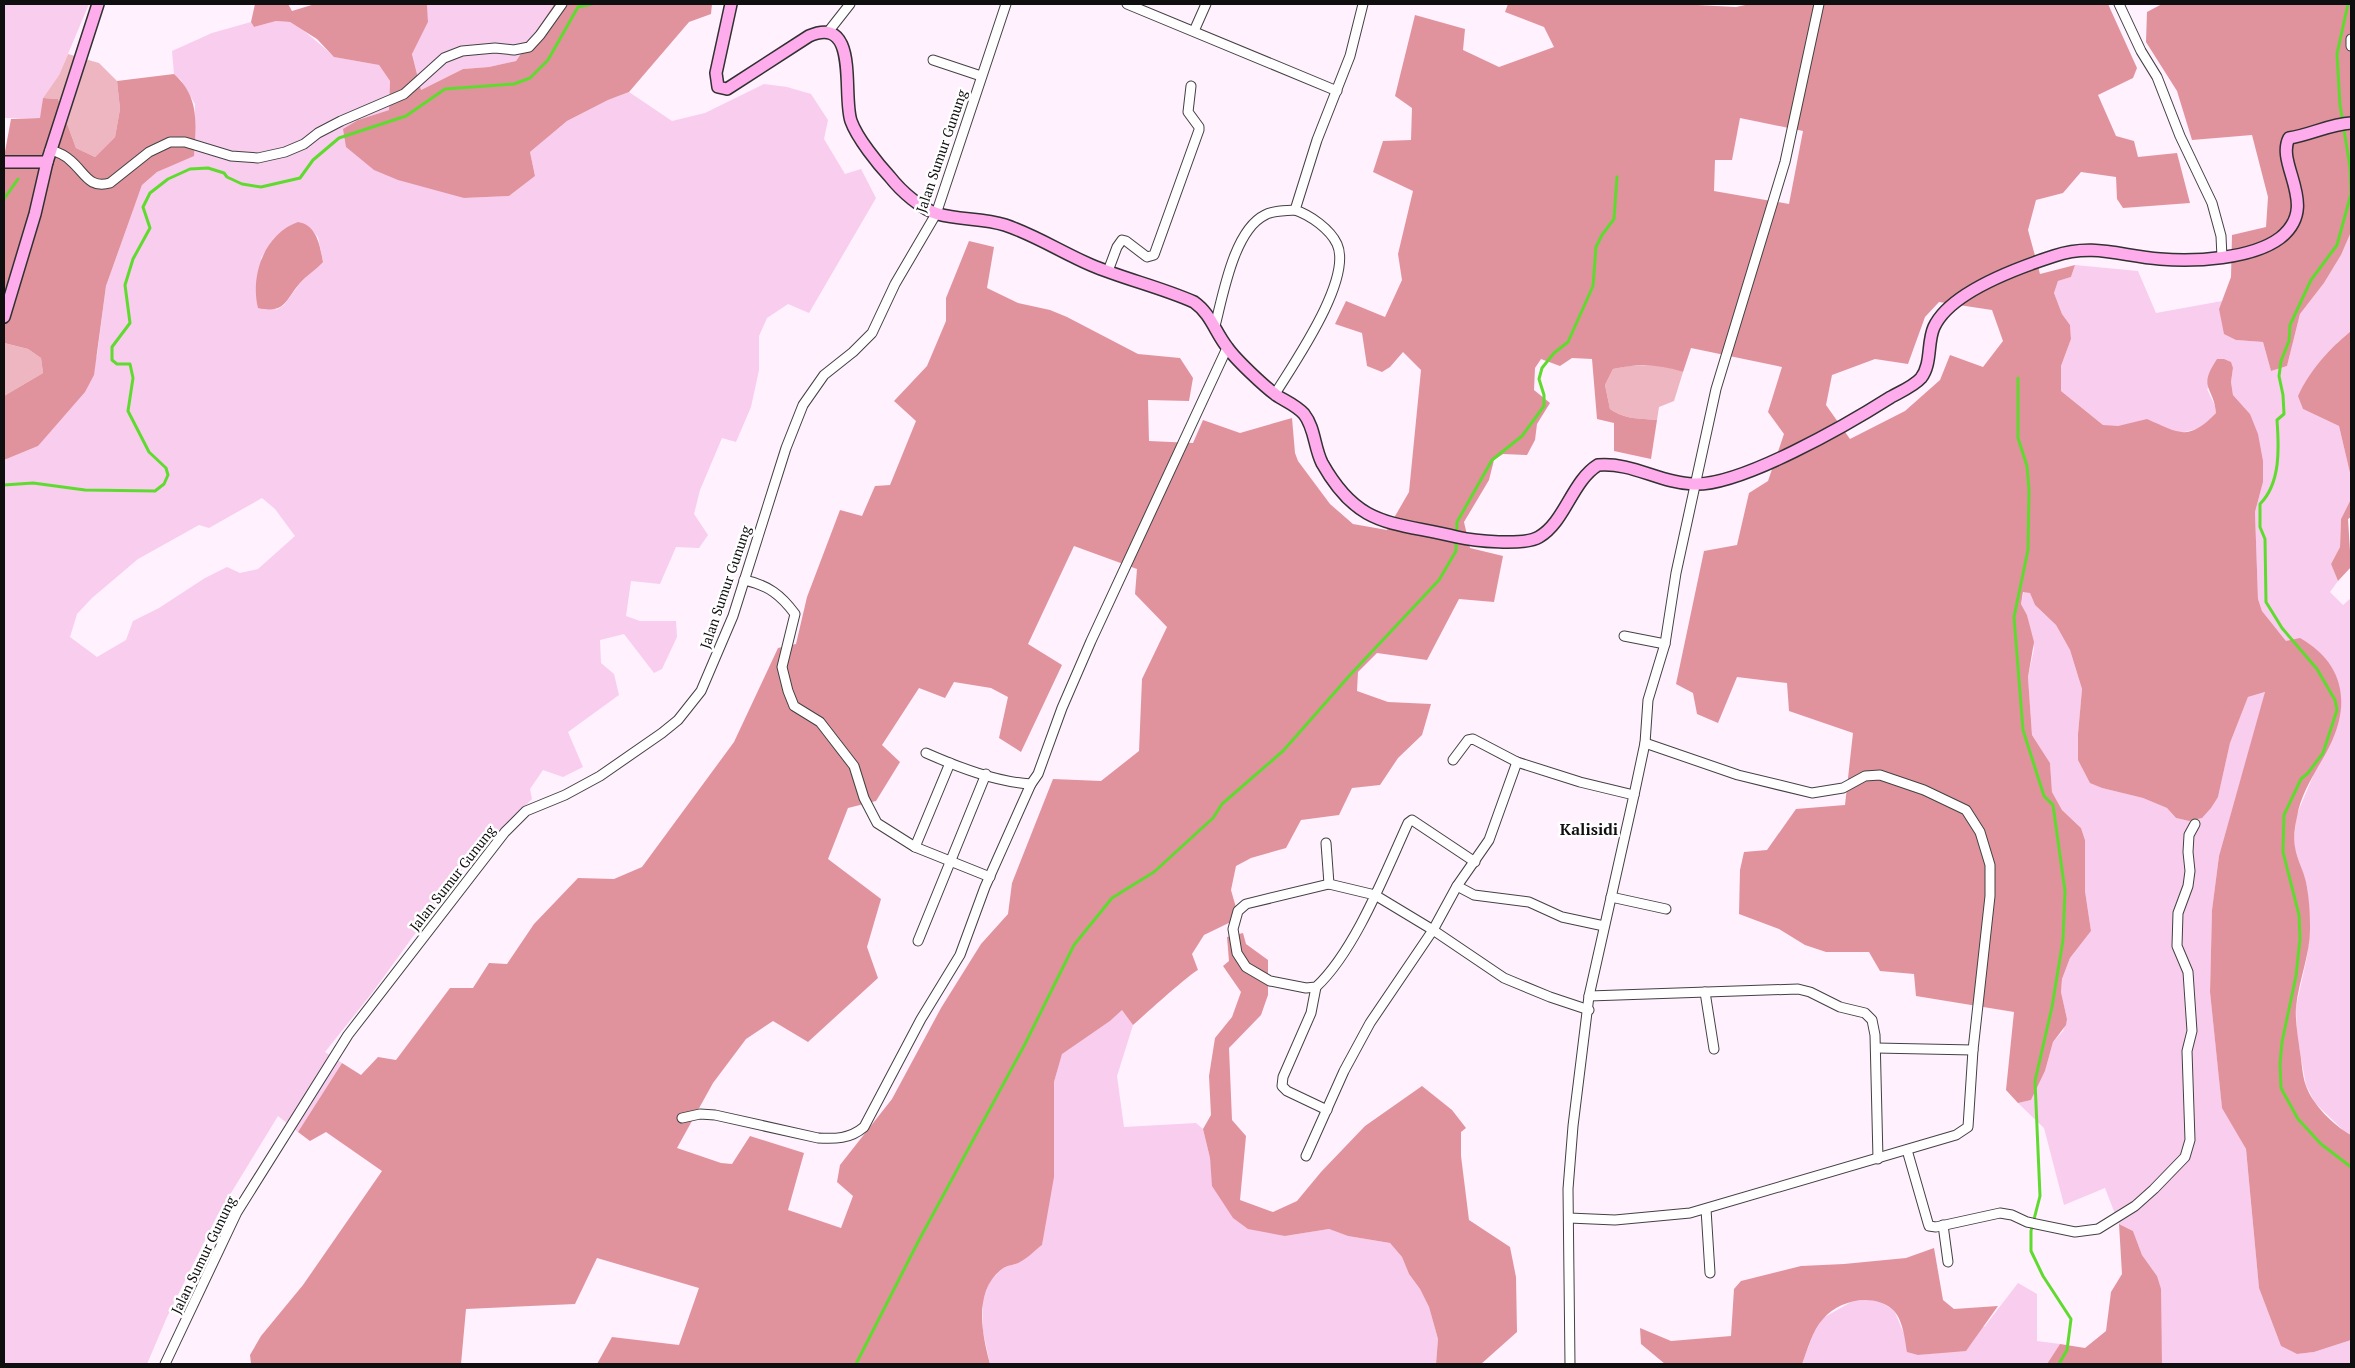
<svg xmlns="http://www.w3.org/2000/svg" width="2355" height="1368" viewBox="0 0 2355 1368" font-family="'PT Serif',serif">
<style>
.farmland{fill:#f9cdee;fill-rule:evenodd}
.green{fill:#eeb6c1}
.forest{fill:#e1939d;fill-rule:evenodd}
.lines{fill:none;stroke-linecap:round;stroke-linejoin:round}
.stream{stroke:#5fdb2f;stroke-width:3}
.street-casing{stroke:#424242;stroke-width:11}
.secondary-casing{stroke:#313131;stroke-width:14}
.street{stroke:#fff;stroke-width:9}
.secondary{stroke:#ffaced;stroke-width:11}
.labels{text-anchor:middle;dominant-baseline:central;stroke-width:5;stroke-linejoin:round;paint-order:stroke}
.street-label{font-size:14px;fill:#0f0f0f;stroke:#fff}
.quarter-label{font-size:16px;font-weight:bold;fill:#0f0f0f;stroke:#fff}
</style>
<rect width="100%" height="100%" fill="#fff1fd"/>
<g class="farmland">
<path d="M4 4H89L59 75 43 98 41 118H4Z"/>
<path d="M427 4H553V6L516 61 489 67 463 69 421 90 412 53 428 22Z"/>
<path d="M276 21 290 22 303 30 335 57 379 65 390 81 389 110 358 120 464 198 509 196 535 176 530 152 567 121 608 100 629 92 672 121 705 113 764 84 787 87 811 94 828 120 824 139 845 174 861 169 876 198 809 313 788 304 767 318 759 336V370L751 407 736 442 722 438 700 490 694 514 708 535 699 548 676 547 660 584 631 581 626 616 640 621H676L677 637 662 669 654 673 624 634 600 640 601 663 614 674 619 695 568 732 583 767 563 777 543 770 530 789 532 799 459 873 372 993 325 1052 342 1063 298 1132 278 1116 217 1216 167 1317 147 1364H4V460L38 446 97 356 106 286 142 185 157 172 194 155 195 104 181 80 174 74 172 51 212 33 251 22 254 27ZM293 224 310 229 318 237 323 261 301 282 284 305 276 310 261 258 273 239ZM262 498 275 509 295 536 258 569 240 573 227 567 205 578 159 608 133 621 126 640 97 657 70 637 77 614 92 598 138 559 199 525 209 528Z"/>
<path d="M2351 232V331L2337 343 2303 409 2339 426 2350 473 2351 499 2341 519 2340 547 2331 564 2338 581 2330 592 2343 605 2351 598V1135L2343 1130 2315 1103 2306 1085 2297 1036 2296 1007 2307 957 2310 925 2307 886 2294 846V837L2297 814 2313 776 2286 641 2262 611 2258 599 2255 512 2263 482 2250 414 2233 395 2231 382 2233 368 2207 389 2215 406 2216 413 2201 428 2180 433 2167 429 2161 425 2110 427 2103 425 2061 391V366L2071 339 2070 325 2062 314 2054 293 2058 281 2071 277 2075 265 2138 271 2156 313 2222 301 2219 309 2236 340 2263 342 2271 371 2287 366 2300 314 2324 283 2341 255Z"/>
<path d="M2024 591 2030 592 2035 605 2056 625 2070 650 2082 689 2078 734 2090 782 2102 788 2143 798 2167 808 2176 818 2189 821 2218 797 2230 743 2248 697 2266 692 2219 856 2212 910 2210 992 2222 1107 2246 1149 2259 1288 2281 1346 2297 1354 2314 1352 2351 1340V1364H2162L2157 1276 2142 1255 2133 1231 2119 1224 2105 1188 2064 1205 2044 1128 2018 1103 2031 1100 2045 1071 2053 1042 2063 1031 2067 1019 2061 992 2062 979 2070 958 2091 931 2085 891V840L2081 828 2062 810 2052 792 2050 763 2032 735 2028 677 2034 649 2027 615 2021 604Z"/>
<path d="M1122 1009 1133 1025 1117 1076 1124 1127 1196 1123 1203 1129 1210 1158 1213 1186 1285 1236 1329 1229 1348 1236 1390 1243 1402 1257 1409 1274 1420 1289 1429 1307 1438 1339 1436 1364H990L983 1331V1299L990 1281 1003 1268 1021 1261 1042 1245 1053 1140 1054 1082 1062 1053 1110 1021Z"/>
<path d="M2018 1283 2037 1294V1341L2060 1344 2047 1364H1802L1814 1332 1823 1318 1853 1301 1875 1299 1894 1310 1904 1334 1918 1355 1938 1353 1985 1326Z"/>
</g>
<g class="green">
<path d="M68 54 99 63 117 81 120 109 115 137 95 157 76 148 58 99 43 98 59 75Z"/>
<path d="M4 343 28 349 41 358 43 373 4 396Z"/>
<path d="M1662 365 1683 372 1674 401 1659 407 1657 420C1639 418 1626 420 1610 409L1605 385 1613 369 1628 366Z"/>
</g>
<g class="forest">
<path d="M255 4H288L292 11 315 4H427L428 22 412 54 421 90 463 69 489 67 516 61 553 6V4H712L711 14 689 22 629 92 608 100 567 121 530 152 535 176 509 196 464 198 398 180 374 170 346 147 343 129 358 120 389 110 390 81 379 65 334 57 317 39 290 22 276 21 254 27 251 22Z"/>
<path d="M1508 4H1678L1736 7 1750 4H2108L2137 68 2133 78 2098 95 2116 136 2134 141 2138 157 2177 153 2190 203 2123 208 2117 199 2116 177 2081 172 2063 193 2036 200 2028 230 2040 274 2075 265 2071 277 2058 281 2054 293 2062 314 2070 325 2071 339 2061 366V391L2103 425 2118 426 2147 419C2179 433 2188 442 2216 413 2214 386 2197 389 2217 359H2224L2231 362 2233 368 2231 382 2233 395 2250 414 2258 434 2263 461V482L2255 512 2258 599 2262 611 2286 641 2300 638C2341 661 2351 699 2332 741 2321 765 2301 790 2297 817 2295 826 2293 838 2295 847 2297 860 2305 873 2307 887 2309 899 2310 912 2310 925 2311 953 2299 979 2296 1007 2295 1021 2298 1037 2300 1052 2302 1063 2302 1075 2306 1086 2313 1105 2333 1125 2351 1135V1340L2314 1352 2297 1354 2281 1346 2259 1288 2246 1149 2222 1108 2210 992 2212 910 2219 856 2265 692 2248 697 2230 743 2218 797 2211 808 2202 818 2189 821 2176 818 2167 808 2143 798 2102 788 2090 783 2078 760V734L2082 689 2070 650 2056 625 2035 605 2030 593 2023 592 2021 604 2027 615 2034 642 2028 677 2032 735 2050 763 2052 792 2062 810 2081 828 2085 840V891L2091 931 2070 958 2062 979 2061 992 2067 1019 2066 1025 2053 1042 2045 1071 2031 1100 2018 1103 2006 1090 2014 1012 1916 996 1914 974 1880 971 1869 952H1826L1805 945 1779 929 1739 914 1740 870 1744 852 1767 850 1796 809 1845 805 1853 733 1789 711 1787 683 1737 677 1718 723 1697 714 1693 693 1676 684 1704 551 1737 545 1749 493 1768 481 1784 434 1768 412 1782 367 1691 348 1683 372C1659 364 1638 363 1613 369L1605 385 1610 409C1626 420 1639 418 1657 420L1651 459 1614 451V423L1597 419 1592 359 1572 358 1560 366 1541 359 1535 368 1534 390 1550 403 1537 424 1535 440 1527 455 1503 454 1494 460 1489 480 1464 522 1470 548 1503 556 1494 602 1459 599 1427 660 1377 653 1358 672 1357 691 1388 702 1431 704 1422 735 1398 758 1380 785 1352 788 1339 815 1301 820 1286 848 1251 858 1236 866 1231 890 1239 918 1204 935 1192 954 1198 970C1193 971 1142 1017 1133 1025L1122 1010 1110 1021 1062 1054 1054 1082V1177L1042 1245C1035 1250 1028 1258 1020 1262 1015 1265 1007 1265 1002 1269 973 1291 982 1334 990 1364H597L612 1337 679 1345 699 1288 597 1258 575 1304 466 1309 461 1364H251L250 1355 261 1336 303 1285 382 1171 326 1132 310 1141 298 1132 342 1063 361 1075 378 1057 396 1060 450 988H473L489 963 507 964 534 924 578 878 614 879 642 867 734 742 778 648 796 644 807 597 840 510 862 516 875 486 890 485 916 421 894 401 927 366 946 321V298L969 241 994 247 987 288 1018 303 1050 310 1067 317 1138 354 1180 358 1193 378 1189 401 1148 400 1149 441 1193 443 1203 420 1240 433 1292 418 1295 453 1298 461 1330 504 1353 524 1387 530 1409 492 1421 370 1403 352 1390 367 1382 372 1367 366 1362 333 1335 324 1346 301 1385 317 1402 280 1398 254 1413 191 1373 172 1383 141 1411 140 1412 108 1395 96 1415 15 1465 29 1463 50 1499 67 1554 47 1544 27 1505 12ZM1740 118 1803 131 1789 204 1714 191 1715 160H1732ZM1939 302 1992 310 2003 341 1983 367 1950 355 1940 380 1905 411 1850 439 1826 405 1832 375 1875 359 1908 364 1925 317ZM1074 546 1137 569 1135 594 1167 627 1142 679 1139 751 1101 781 1053 779 1012 883 1008 914 981 944 941 1008 892 1099 840 1165 837 1182 853 1196 841 1228 788 1210 804 1153 750 1136 732 1164 721 1163 677 1148 713 1083 746 1039 773 1021 808 1042 878 978 867 947 881 899 828 859 848 808 876 801 900 762 882 745 919 688 945 698 954 682 991 688 1008 697 999 738 1021 752 1062 665 1028 644Z"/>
<path d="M2162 4H2351V232L2341 255 2324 283 2300 314 2287 366 2271 371 2263 342 2236 340 2224 334 2219 309 2231 277 2232 235 2266 227 2268 197 2252 135 2192 140 2177 91 2146 42 2147 12Z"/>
<path d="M174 74C200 97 196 124 194 156L157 172 142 185 106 286 94 375 85 392 38 446 4 460V396L43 373 41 358 28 349 4 343V157L11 119 40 118 43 98 58 99 76 148 95 157 115 137 120 109 117 81Z"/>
<path d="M298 222C317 225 320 246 323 262 316 270 307 275 300 283 285 300 286 314 258 308 250 276 264 234 298 222Z"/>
<path d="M2351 331V517L2348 519 2351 567 2338 581 2331 564 2340 547 2341 519 2351 499 2350 473 2339 426 2303 409 2298 396C2309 371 2330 348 2351 331Z"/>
<path d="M1243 933 1246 944 1268 960V995L1261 1015 1229 1048 1232 1120 1246 1136 1240 1200 1273 1212 1297 1201 1321 1172 1365 1126 1422 1086 1452 1110 1466 1128 1461 1132V1156L1469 1220 1510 1247 1516 1277 1517 1332 1481 1364H1436L1438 1339 1429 1307 1420 1289 1409 1274 1402 1257 1390 1243 1348 1236 1329 1229 1285 1236 1248 1229 1233 1218 1212 1186 1210 1158 1203 1129 1211 1115 1209 1076 1215 1038 1232 1017 1241 992 1223 966 1229 961 1227 937Z"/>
<path d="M2119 1224 2133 1231 2142 1255 2157 1276 2161 1289 2162 1364H2047L2060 1344 2085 1348 2106 1331 2111 1292 2122 1274Z"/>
<path d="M1934 1248 1943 1300 1954 1309 1998 1306 1966 1351 1918 1355 1907 1352C1905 1340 1903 1318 1892 1309 1873 1293 1839 1300 1823 1319 1812 1331 1808 1349 1802 1364H1665L1641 1344 1640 1328 1671 1341 1731 1336 1734 1289 1741 1281 1801 1266 1844 1264 1906 1258Z"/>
</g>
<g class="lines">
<g class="stream">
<path d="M2348 4 2337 54 2340 105 2350 167 2351 194 2337 245 2311 280 2290 325 2289 341 2281 361 2279 376 2283 395 2284 414 2277 420C2279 447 2281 483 2260 504V527L2265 539 2266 602 2282 628 2317 669 2335 700 2337 710 2323 753 2308 773 2301 779 2284 815 2283 852 2299 915 2300 939 2296 976 2282 1042 2280 1064 2281 1088 2298 1119 2321 1144 2351 1167"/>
<path d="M4 199 18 179"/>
<path d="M2018 378V438L2027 466 2029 490 2028 550 2014 617 2023 730 2044 796 2053 805 2065 891 2063 940 2052 1007 2035 1081 2040 1196 2031 1231V1251L2043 1276 2071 1319 2067 1350 2059 1364"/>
<path d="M4 485 33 483 85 490 155 491 164 484 168 475 166 468 149 452 128 411 133 378 130 364H117L112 360V347L130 323 125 285 133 259 150 228 143 207 150 193 168 179 190 169 208 168 224 173 227 177 242 184 261 187 300 178 313 160 339 138 406 116 445 89 514 84 530 78 548 60 578 7 592 4"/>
<path d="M856 1364 918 1242 1025 1044 1074 945 1112 898 1154 872 1213 818 1222 804 1283 751 1350 675 1439 580 1456 551 1457 522 1492 460 1522 436 1544 406V395L1539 379 1542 368 1554 353 1568 342 1593 286 1596 247 1602 235 1614 219 1617 177"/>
</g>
<g class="street-casing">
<g id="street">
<path d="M1127 4 1337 91"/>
<path d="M2119 4 2141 51 2157 77 2180 136 2212 203 2221 236 2222 257"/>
<path d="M1194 31 1206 4"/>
<path d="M828 32 850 4"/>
<path d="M2351 39V46"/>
<path d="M933 60 981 76"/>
<path d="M50 150C58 152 65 155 71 161 85 173 89 189 110 183L149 152 170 142H185L231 156 258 158 285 152 304 144 318 133 341 121 404 94 444 58 462 51 495 48 514 50 529 47 540 35 562 4"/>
<path d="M1108 271 1117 247 1122 240 1126 241 1147 257 1154 255 1199 130V127L1188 112 1191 86"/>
<path d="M1215 326C1223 295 1234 230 1265 215 1273 210 1286 211 1295 210"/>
<path d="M1275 394C1294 363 1353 279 1337 244 1330 229 1310 215 1295 210L1317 140 1350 56 1363 4"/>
<path d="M744 580C768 585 781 595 795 614L782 667 788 691 794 706 820 722 854 766 864 798 877 823 915 847 990 877"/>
<path d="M1624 636 1665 644"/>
<path d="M926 753C958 767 996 782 1031 784L1038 774 1062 708 1091 641 1227 348"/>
<path d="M1453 760 1468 740 1473 739 1517 762 1580 782 1634 795"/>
<path d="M1326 843 1329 884"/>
<path d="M915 847 950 763"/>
<path d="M1475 862 1412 820 1408 823C1386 871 1355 951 1316 987L1306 988 1270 981 1246 967 1237 953 1233 929 1238 911 1246 904 1329 884 1375 895 1433 930 1504 978 1550 997 1589 1010"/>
<path d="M1457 886 1474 895 1529 902 1562 917 1604 926"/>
<path d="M1611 897 1666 909"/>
<path d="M918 941 986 774"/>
<path d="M1316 987 1311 1013 1283 1077 1282 1086 1287 1091 1327 1110"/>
<path d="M1705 992 1714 1049"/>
<path d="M1589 996 1798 989 1810 992 1840 1007 1865 1013 1872 1020 1875 1035 1878 1159"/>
<path d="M1876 1048 1973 1050"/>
<path d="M682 1118 700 1114 715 1115 818 1138C835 1139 850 1139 864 1127L921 1019 960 955 985 887 1031 784"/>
<path d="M1907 1150 1928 1223 1929 1226 1936 1227 2000 1213 2012 1215 2027 1222 2075 1232 2098 1229 2135 1206 2154 1189 2185 1157 2190 1140 2187 1051 2192 1031 2188 972 2177 946 2178 913 2188 886 2190 871 2188 852 2189 835 2195 824"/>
<path d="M1306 1156 1344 1071 1370 1023 1433 930 1457 886 1489 840 1517 762"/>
<path d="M1706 1209 1710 1273"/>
<path d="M1569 1218 1615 1220 1690 1213 1956 1135 1968 1127 1973 1050 1990 896V865L1980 832 1966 810 1924 790 1880 775 1865 776 1843 788 1812 793 1738 775 1645 743"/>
<path d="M1943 1225 1948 1262"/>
<path d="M165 1364 237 1212 348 1035 505 832 526 811 565 795 600 776 662 733 678 720 701 691 733 616 786 448 803 405 824 375 853 352 872 333 895 284 936 214 1006 4"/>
<path d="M1570 1364 1568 1189 1573 1126 1589 996 1634 795 1645 743 1648 700 1665 644 1676 573 1716 389 1785 162 1819 4"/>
</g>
</g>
<g class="secondary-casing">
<g id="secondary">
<path d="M731 4 716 73 718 87 727 89 809 36C860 14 842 95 851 121 857 138 878 164 890 177 901 191 921 209 938 214 959 220 983 218 1005 225 1035 235 1061 252 1091 265 1124 279 1160 287 1194 302 1211 314 1215 332 1227 347 1235 359 1264 386 1276 395 1285 401 1296 405 1304 414 1315 428 1314 447 1322 463 1359 529 1392 521 1457 537 1474 541 1524 546 1539 537 1565 522 1572 481 1598 465 1632 462 1660 483 1693 484 1740 487 1850 423 1891 397 1900 392 1914 386 1921 378 1932 364 1927 342 1934 327 1950 292 2020 267 2054 256 2093 243 2121 256 2160 259 2194 262 2252 259 2280 238 2321 206 2275 165 2289 138 2310 135 2330 124 2351 123"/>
<path d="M4 162H47L98 4"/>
<path d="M4 317 35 214 47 162"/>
</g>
</g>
<use href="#street" class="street"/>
<use href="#secondary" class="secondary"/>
</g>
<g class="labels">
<g class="street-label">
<text transform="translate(941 151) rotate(-71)">Jalan Sumur Gunung</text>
<text transform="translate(725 587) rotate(-71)">Jalan Sumur Gunung</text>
<text transform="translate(452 878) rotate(-52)">Jalan Sumur Gunung</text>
<text transform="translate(203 1255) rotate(-64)">Jalan Sumur Gunung</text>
</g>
<g class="quarter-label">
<text x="1589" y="829">Kalisidi</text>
</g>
</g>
<rect width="2355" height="1368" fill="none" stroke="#0f0f0f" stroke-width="10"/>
</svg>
